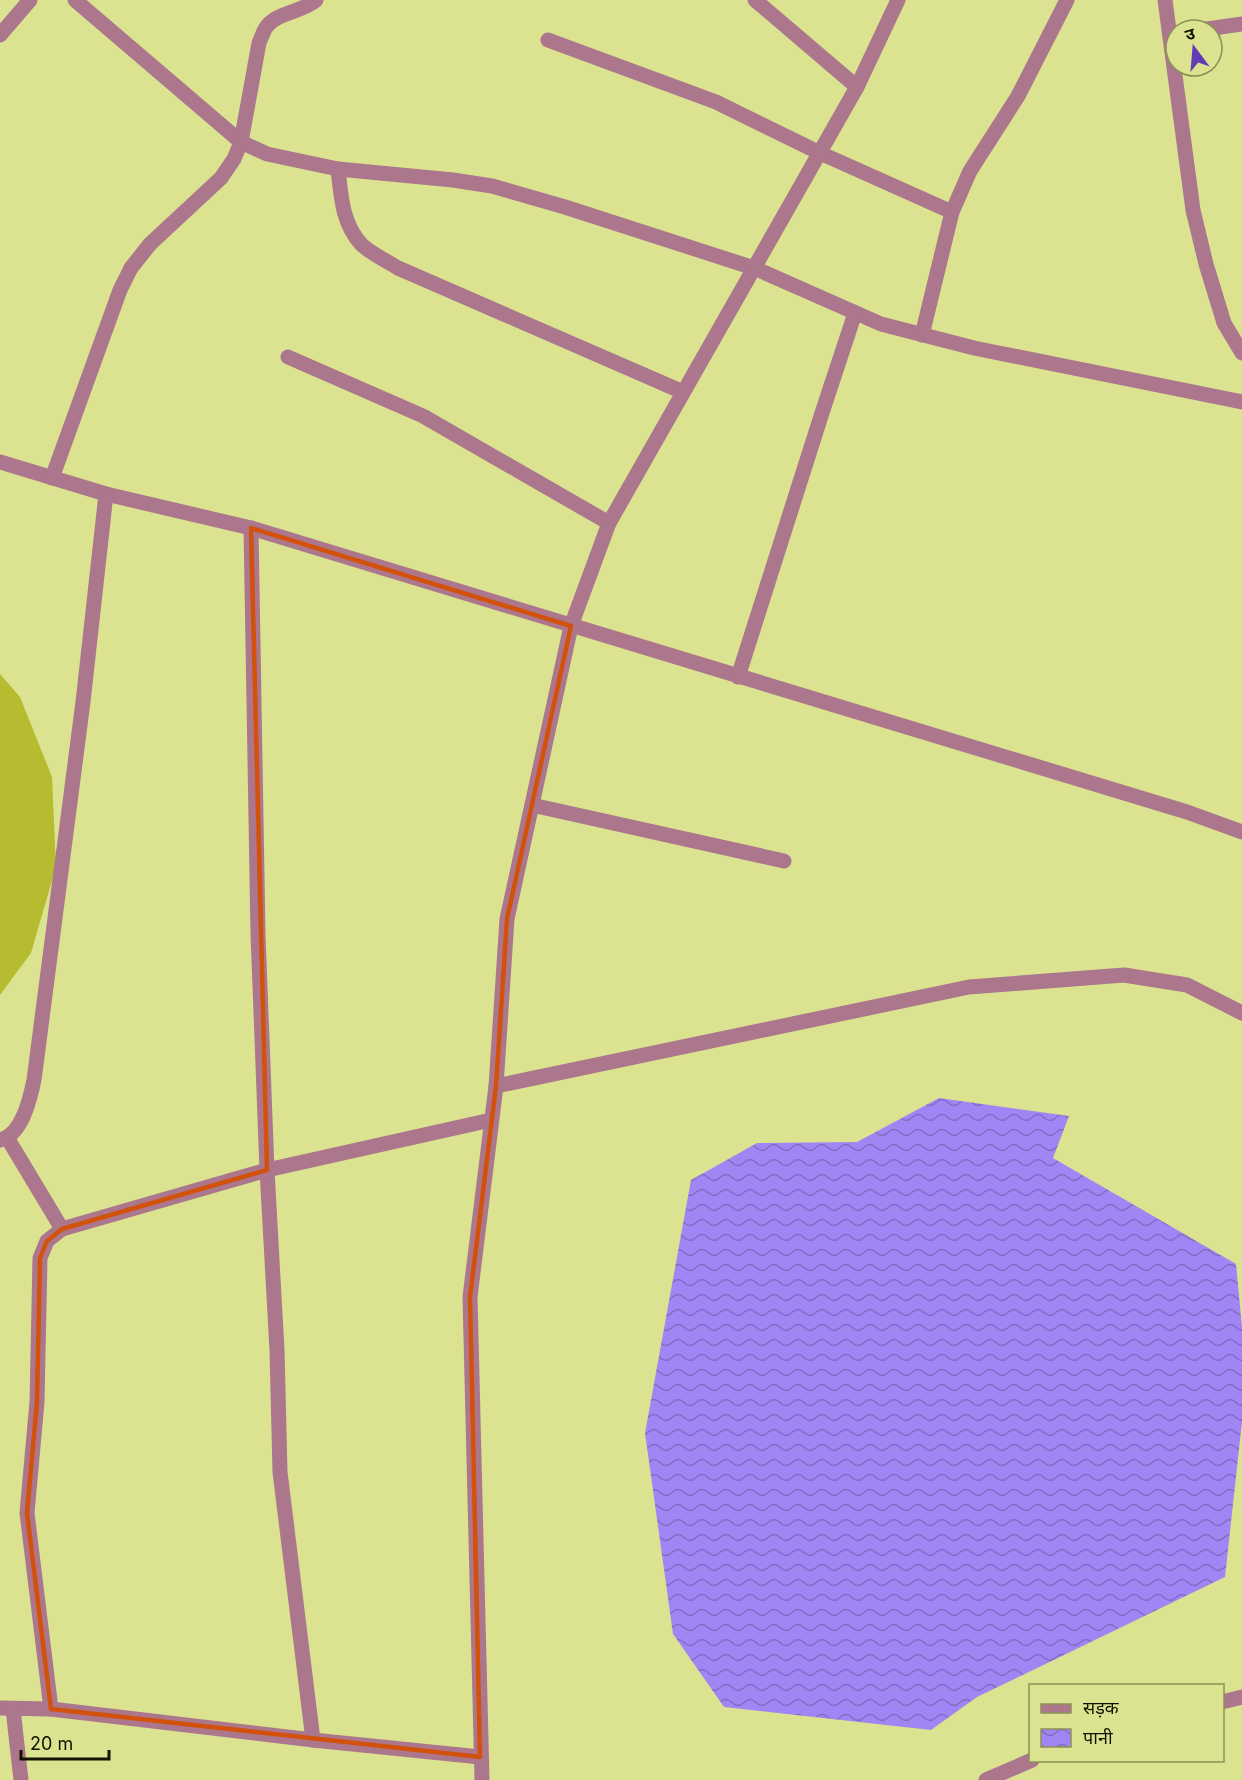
<svg xmlns="http://www.w3.org/2000/svg" width="1242" height="1780" viewBox="0 0 1242 1780" font-family="Inter,'Noto Sans Devanagari',sans-serif">
<style>
.pitch{fill:#b5bc2f}
.water{fill:url(#water-waves)}
.lines{fill:none;stroke-linecap:round;stroke-linejoin:round}
.minor{stroke:#ac778d;stroke-width:15}
.marked{fill:none;stroke:#d3520b;stroke-width:4.5;stroke-linejoin:round}
</style>
<defs>
<pattern id="water-waves" width="16" height="10" patternUnits="userSpaceOnUse" patternTransform="scale(1.5)"><rect width="16" height="10" fill="#a086f4"/><path d="M0 5q4-4 8 0t8 0" fill="none" stroke="#816cc3"/></pattern>
</defs>
<rect width="100%" height="100%" fill="#dce390"/>
<path class="pitch" d="M0 674 20 697 52 777 56 867 31 953 0 995Z"/>
<path class="water" d="M939 1098 1069 1116 1053 1158 1236 1264 1242 1327V1422L1225 1577 977 1697 931 1730 724 1707 673 1634 645 1433 691 1180 757 1143 857 1142Z"/>
<g class="lines">
<g class="minor">
<path d="M75 0 241 142 267 154 338 169 453 180 492 186 565 207 754 268 881 324 974 348 1242 402"/>
<path d="M755 0 857 87"/>
<path d="M1165 0 1193 210 1206 264 1224 323 1242 353"/>
<path d="M1200 30 1242 24"/>
<path d="M0 35 30 0"/>
<path d="M548 40 716 102 820 153 952 212"/>
<path d="M338 169C341 196 342 224 362 245 372 254 387 261 398 268L683 392"/>
<path d="M922 335 952 212 970 171 1018 96 1067 0"/>
<path d="M288 357 423 416 609 523"/>
<path d="M0 462 106 494 251 528 1187 812 1242 832"/>
<path d="M52 478 120 290 131 268 150 244 221 178 234 159 241 142 259 43C261 38 263 33 265 29 275 12 301 13 316 0"/>
<path d="M251 528 258 934 267 1170 277 1350 280 1472 313 1740"/>
<path d="M738 677 821 416 855 313"/>
<path d="M532 805 784 861"/>
<path d="M496 1086 969 987 1124 975 1187 985 1242 1013"/>
<path d="M8 1139 62 1229"/>
<path d="M0 1140C22 1135 30 1099 34 1080L83 702 106 494"/>
<path d="M1222 1702 1242 1697"/>
<path d="M0 1708 51 1709"/>
<path d="M13 1709 21 1780"/>
<path d="M480 1757 313 1740 51 1709 27 1513 37 1402 40 1258 47 1241 62 1229 267 1170 491 1120"/>
<path d="M482 1780 470 1297 496 1086 507 919 571 626 609 523 857 87 898 0"/>
<path d="M986 1780 1032 1760"/>
</g>
</g>
<path class="marked" d="M251 528 571 626 507 919 496 1086 470 1297 480 1757 51 1709 27 1513 37 1402 40 1258 47 1241 62 1229 267 1170Z"/>
<rect x="1029" y="1684" width="195" height="78" fill="#dce390" stroke="#8c9056" stroke-width="1.5"/>
<rect x="1041" y="1704" width="30" height="9" fill="#ac778d" stroke="#8c9056" stroke-width="1.5"/>
<text x="1083" y="1714" font-size="18" fill="#131400">सड़क</text>
<rect x="1041" y="1729" width="30" height="18" fill="url(#water-waves)" stroke="#8c9056" stroke-width="1.5"/>
<text x="1083" y="1744" font-size="18" fill="#131400">पानी</text>
<g transform="translate(1194 48) rotate(344)"><circle r="28" fill="#dce390" stroke="#8c9056" stroke-width="1.5"/>
<path d="M0-4.5L10 22L0 15L-10 22Z" fill="#613cb4"/>
<text y="-9" font-size="16" font-weight="bold" text-anchor="middle" fill="#131400">उ</text>
</g>
<path d="M21 1750v9h88v-9" fill="none" stroke="#131400" stroke-width="3"/>
<text x="30" y="1750" font-size="18" fill="#131400" stroke="#dce390" stroke-width="4.5" paint-order="stroke">20 m</text>
</svg>
